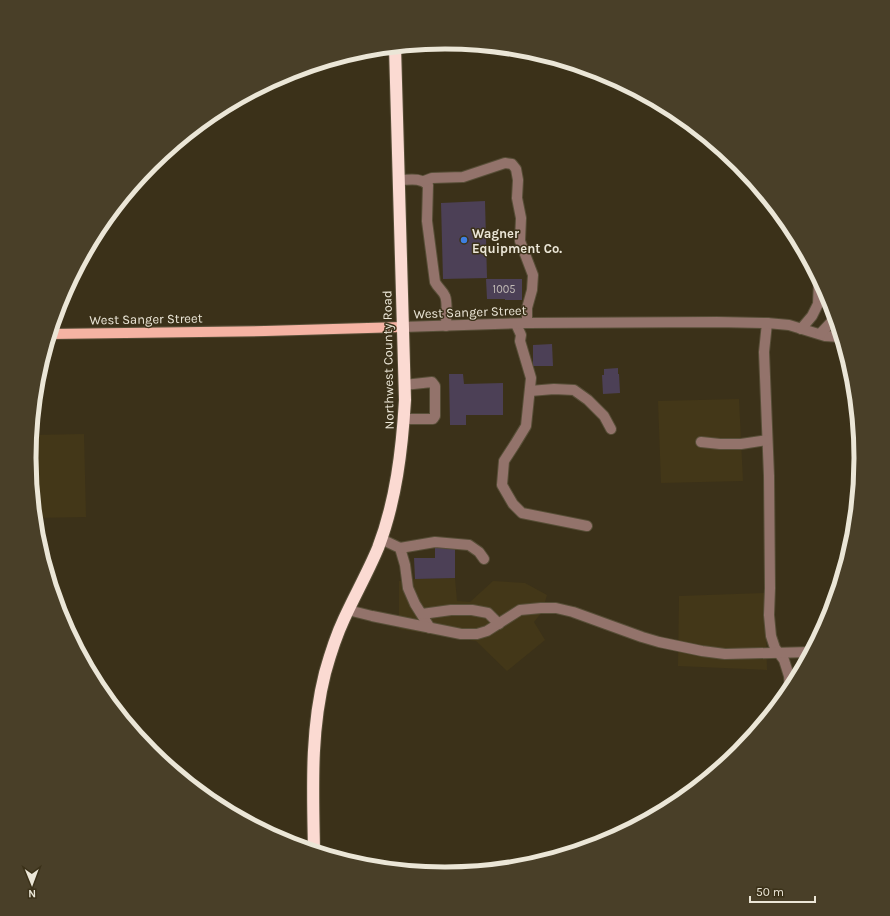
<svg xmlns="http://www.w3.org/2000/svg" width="890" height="916" viewBox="0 0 890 916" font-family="Karla,sans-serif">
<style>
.built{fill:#433718}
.building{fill:#4c4056}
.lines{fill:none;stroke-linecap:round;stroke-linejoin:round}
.minor-casing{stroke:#574e37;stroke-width:12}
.major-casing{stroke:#574e37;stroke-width:12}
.highway-casing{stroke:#574e37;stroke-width:14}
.minor{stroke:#93736b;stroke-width:10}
.major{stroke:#f5b3a3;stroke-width:10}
.highway{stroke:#fbdad2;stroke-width:12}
.shop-dot{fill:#3f7fe0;stroke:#3b3119;stroke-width:1.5}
.labels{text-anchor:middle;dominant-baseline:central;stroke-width:3;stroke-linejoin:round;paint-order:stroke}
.number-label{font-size:11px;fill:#c3bcb7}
.poi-label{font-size:13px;font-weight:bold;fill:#ebe6d7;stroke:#3b3119;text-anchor:start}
.street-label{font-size:13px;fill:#ebe6d7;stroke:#3b3119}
.rim{fill:none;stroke:#ebe6d7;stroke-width:5}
</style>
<rect width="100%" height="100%" fill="#3b3119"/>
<g class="built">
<path d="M739 399 743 481 661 483 658 401Z"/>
<path d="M84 434 86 517 35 518 29 458 31 435Z"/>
<path d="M455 578 457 601 470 602 493 581 525 583 547 595 542 612 534 622 545 640 507 671 476 641 399 629V581L415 579Z"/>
<path d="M765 593 767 670 678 666 679 596Z"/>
</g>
<g class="building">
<path d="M485 201 487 278 443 279 441 203Z"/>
<path d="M486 279H522V300H505V299H487Z"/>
<path d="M552 344 553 366H533V345Z"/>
<path d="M618 368V374H619L620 393 603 394 602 375H604V369Z"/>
<path d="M449 374H463L464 384 503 383V415H466V425H450Z"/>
<path d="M455 547V578L415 579 414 558H435V548Z"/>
</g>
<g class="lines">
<g class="minor-casing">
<g id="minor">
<path d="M399 180C409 180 420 177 428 185L427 221 435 282C438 288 443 291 445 296 448 303 446 317 446 326"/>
<path d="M424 181 432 178 463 177 505 163 512 164 516 169 518 180 517 198 521 218 520 241 533 275 532 290 527 308V323"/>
<path d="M767 323 764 352 769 476 770 588 769 615 771 636 775 648 784 660 789 676 790 690"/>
<path d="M516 324 521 335 520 341 531 378 526 426 515 444 504 461 502 485 513 504 522 513 587 526"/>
<path d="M402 327 527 323 717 322 767 323 789 325 825 336 841 337"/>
<path d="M801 329 812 316 818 304 819 280"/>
<path d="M820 334 835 318"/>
<path d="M530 391 554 389 574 390 588 400 604 416 611 429"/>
<path d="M404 419H433L435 416V386L432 382 404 385"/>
<path d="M701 442 720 444H741L767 440"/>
<path d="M31 478H33"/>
<path d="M381 539 400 548 405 565 408 588 415 604 430 628"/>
<path d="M400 548 435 542 469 545 479 552 484 559"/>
<path d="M348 610 372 616 461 634H477L487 631 520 610 541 608H556L573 612 642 637 659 642 702 651 725 654 811 652"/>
<path d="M422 614 451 610H472L488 613 499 624"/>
</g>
</g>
<g class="major-casing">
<path id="major" d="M50 334 265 331 402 327"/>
</g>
<g class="highway-casing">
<path id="highway" d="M314 851C313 791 310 732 325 673 330 655 336 636 344 619 355 595 368 572 378 548 396 501 402 450 405 400L395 47"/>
</g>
<use href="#minor" class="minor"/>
<use href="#major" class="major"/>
<use href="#highway" class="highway"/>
</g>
<circle class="shop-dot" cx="464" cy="240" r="4"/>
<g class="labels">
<g class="number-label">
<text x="504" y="289">1005</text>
</g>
<g class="poi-label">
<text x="472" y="233">Wagner<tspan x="472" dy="15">Equipment Co.</tspan></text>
</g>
<g class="street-label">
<text transform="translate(470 312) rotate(-2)">West Sanger Street</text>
<text transform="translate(146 319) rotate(-1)">West Sanger Street</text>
<text transform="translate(388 360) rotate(-91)">Northwest County Road</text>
</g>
</g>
<path d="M0 0H890V916H0ZM36 458a409 409 0 1 1 818 0a409 409 0 1 1-818 0Z" fill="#493f28" fill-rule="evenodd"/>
<path class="rim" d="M36 458a409 409 0 1 1 818 0a409 409 0 1 1-818 0Z"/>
<g transform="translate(32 884) rotate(179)" stroke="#3b3119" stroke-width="3" paint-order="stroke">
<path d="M0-3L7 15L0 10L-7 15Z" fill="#ebe6d7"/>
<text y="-6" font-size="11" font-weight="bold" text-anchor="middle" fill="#ebe6d7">N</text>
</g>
<path d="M750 896v6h65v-6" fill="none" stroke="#ebe6d7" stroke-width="2"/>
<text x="756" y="896" font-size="12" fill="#ebe6d7" stroke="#3b3119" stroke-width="3" paint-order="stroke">50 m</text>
</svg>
